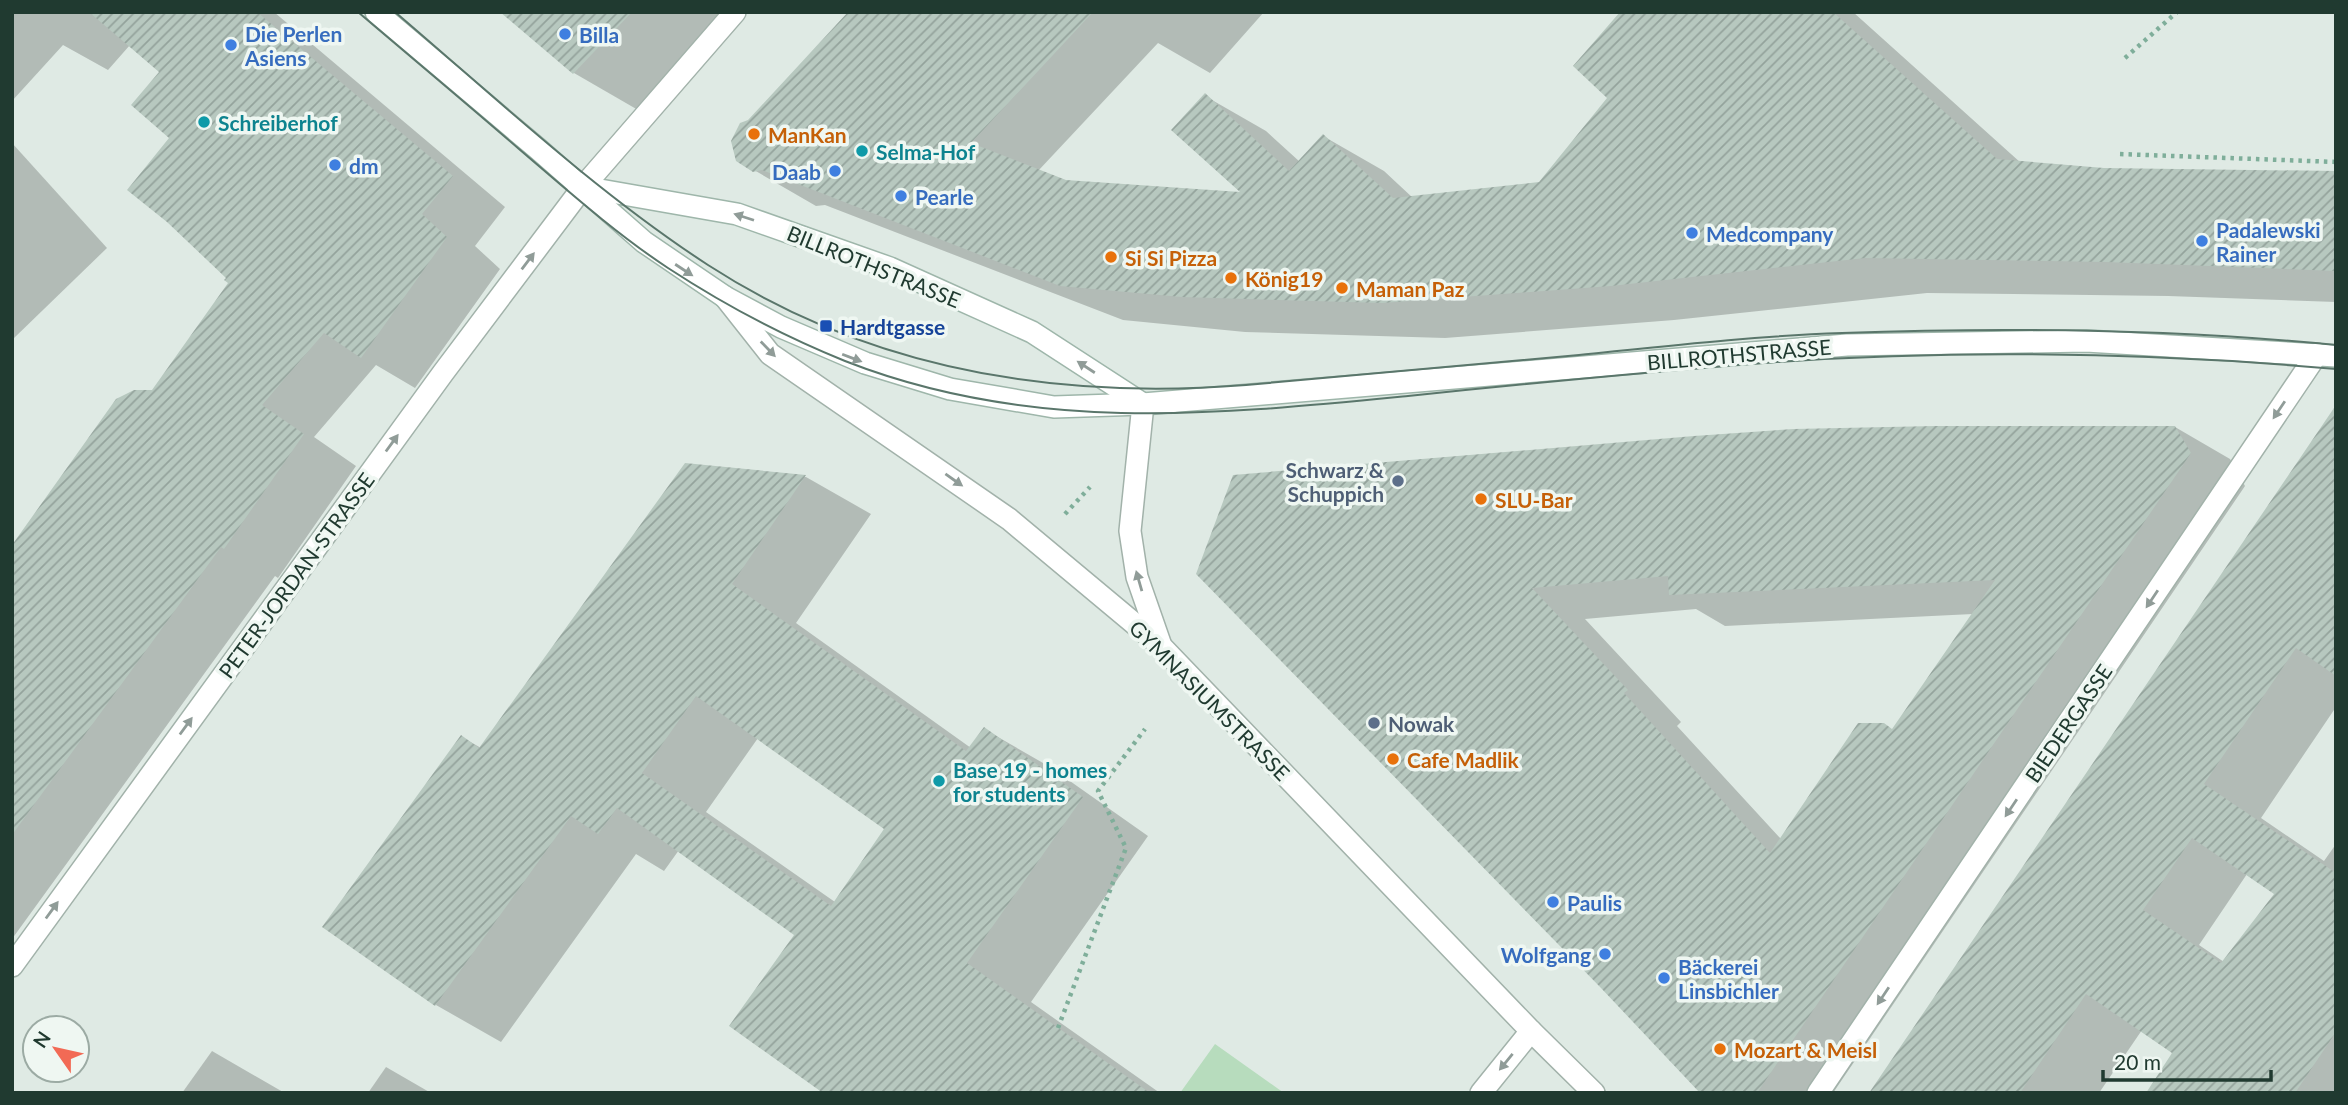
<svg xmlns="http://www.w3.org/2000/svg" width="2348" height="1105" viewBox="0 0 2348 1105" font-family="Lato,sans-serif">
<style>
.grass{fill:#b7dcbd}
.shadow{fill:#0003;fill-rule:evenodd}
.building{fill:url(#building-hatch);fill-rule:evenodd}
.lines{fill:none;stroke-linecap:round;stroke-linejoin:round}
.minor-casing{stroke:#a2b2aa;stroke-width:24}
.tertiary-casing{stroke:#a2b2aa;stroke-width:24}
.secondary-casing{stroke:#9eb6aa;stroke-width:24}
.path{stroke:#7fae9a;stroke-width:4.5;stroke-dasharray:3.5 5;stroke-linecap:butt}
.minor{stroke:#fff;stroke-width:21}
.tertiary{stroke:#fff;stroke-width:21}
.secondary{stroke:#fff;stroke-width:21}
.tram{stroke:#5a766b;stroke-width:2}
.oneway{fill:#909c98}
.shop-dot{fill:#3f7fe0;stroke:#eff7f2;stroke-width:2.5}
.culture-dot{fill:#0f9aa8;stroke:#eff7f2;stroke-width:2.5}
.food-dot{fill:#e8710a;stroke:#eff7f2;stroke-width:2.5}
.transit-dot{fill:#1a4fb4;stroke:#eff7f2;stroke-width:2.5}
.service-dot{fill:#5c6f8a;stroke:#eff7f2;stroke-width:2.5}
.labels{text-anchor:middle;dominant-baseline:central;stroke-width:7;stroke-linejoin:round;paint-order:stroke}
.shop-label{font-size:21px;font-weight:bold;fill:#366cbe;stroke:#eff7f2;text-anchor:start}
.culture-label{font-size:21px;font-weight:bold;fill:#0d838f;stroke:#eff7f2;text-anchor:start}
.food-label{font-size:21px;font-weight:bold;fill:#c56008;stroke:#eff7f2;text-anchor:start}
.street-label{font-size:21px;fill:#203a30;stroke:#eff7f2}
.transit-label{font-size:21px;font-weight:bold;fill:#164399;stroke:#eff7f2;text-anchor:start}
.service-label{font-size:21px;font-weight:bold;fill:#4e5e75;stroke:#eff7f2;text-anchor:end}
</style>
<defs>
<pattern id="building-hatch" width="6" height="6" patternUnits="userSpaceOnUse" patternTransform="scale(1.75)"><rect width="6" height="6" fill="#b7c8bf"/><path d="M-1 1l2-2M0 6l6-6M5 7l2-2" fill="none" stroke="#94a39c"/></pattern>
</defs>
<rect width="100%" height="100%" fill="#dfeae4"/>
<path class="grass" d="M1215 1044 1284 1093H1180Z"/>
<g class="shadow">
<path d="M12 12H274L505 207 475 246 500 269 415 388 376 365 314 437 356 466 278 578 275 576 12 939V547L153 392 230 283 172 138 161 71 130 45 108 70 63 45 12 101Z"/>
<path d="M502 12H731L638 110 574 73Z"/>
<path d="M850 12H1264L1210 73 1158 43 1038 171 1065 181 1245 194 1205 96 1266 131 1300 162 1323 136 1384 171 1413 198 1540 184 1610 98 1625 12H1853L2021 163 2104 170 2336 174V302L2168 296 1927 293 1674 320 1445 338 1245 332 1123 320 825 205 816 206 754 170 749 122Z"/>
<path d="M12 143 107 248 12 340Z"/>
<path d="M2175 427 2230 459 2245 486 1833 1093H1702L1602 987 1198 574ZM1696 609 1725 626 1973 614 1893 730 1781 839 1677 726 1681 722 1585 619Z"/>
<path d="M2336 436V707L2261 818 2324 861 2336 844V1093H2148L2175 1053 2142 1030 2099 1093H1871ZM2247 874 2276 893 2224 962 2199 945Z"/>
<path d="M686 465 806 477 871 514 796 623 971 748 984 729 1050 767 1148 836 1031 1002 1160 1093H826L796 935 679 850 664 871 636 854 501 1042 436 1005 462 737 481 748ZM758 738 887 829 835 902 706 812Z"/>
<path d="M212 1051 283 1092 284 1093H182Z"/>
<path d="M386 1067 431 1093H368Z"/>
</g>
<g class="building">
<path d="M89 12H257L453 176 422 214 447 237 361 358 324 333 262 405 304 434 224 549 221 547 12 835V545L116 399 134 390H152L228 283 224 280 226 278 167 222 127 190 169 138 131 105 159 72Z"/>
<path d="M500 12H632L573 74Z"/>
<path d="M848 12H1093L971 143 1066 180 1240 192 1171 130 1205 93 1289 171 1323 134 1393 198 1539 182 1607 98 1573 66 1620 12H1833L1997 159 2104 168 2336 171V271L2106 262 1865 258 1611 286 1382 303 1182 297 1060 286 762 170 753 172 736 161 731 141 740 123 748 120Z"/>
<path d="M2336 405V676L2296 648 2204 784 2336 873V1032L2295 1093H2146L2172 1053 2086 994 2020 1093H1869ZM2192 838 2274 894 2221 963 2143 910Z"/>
<path d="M1935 426H2175L2191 453 1757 1093H1700L1601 988 1196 574 1233 475 1694 436 1794 429ZM1668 576 1669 595 1995 580 1892 729 1884 723H1858L1770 853 1624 693 1628 690 1532 588Z"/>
<path d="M685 463 806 475 732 584 966 751 984 727 1083 797 967 963 1150 1093H823L729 1026 794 935 617 808 598 834 571 816 435 1006 322 927 461 735 479 748ZM696 696 884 829 831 906 642 773Z"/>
</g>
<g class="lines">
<g class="minor-casing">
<g id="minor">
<path d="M1481 1093 1531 1031"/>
<path d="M1818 1093 2317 354"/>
</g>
</g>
<g class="tertiary-casing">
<g id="tertiary">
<path d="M725 297 770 354 1009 519 1160 645 1531 1031 1594 1093"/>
<path d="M1143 404 1130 531 1137 577 1160 643"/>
<path d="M12 966 443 373 583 187 735 12"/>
</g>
</g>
<g class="secondary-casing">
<g id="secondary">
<path d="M376 12 538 149 644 242 725 297 781 327 865 363 950 389 1054 407 1143 404 1847 345 2086 341 2336 356"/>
<path d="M583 187 737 214 890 268 1032 332 1143 404"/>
</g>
</g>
<g class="path">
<path d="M2125 58 2177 12"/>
<path d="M2120 154 2336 162"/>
<path d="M1065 514 1090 487"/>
<path d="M1058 1028 1126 848 1098 791 1145 729"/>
</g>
<use href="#minor" class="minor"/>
<use href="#tertiary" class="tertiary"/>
<use href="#secondary" class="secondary"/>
<g class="tram">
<path d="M358 12C412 58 466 103 519 149 567 190 615 233 668 268 723 304 783 336 845 361 1031 434 1215 415 1408 396 1513 385 1619 375 1724 366 1927 349 2133 351 2336 369"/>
<path d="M395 12C497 99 596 192 708 265 870 370 1056 400 1246 385 1357 375 1468 365 1579 355 1667 346 1754 336 1842 333 2007 327 2172 329 2336 345"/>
</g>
</g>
<defs><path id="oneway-solid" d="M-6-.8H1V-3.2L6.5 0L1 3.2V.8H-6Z" transform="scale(1.75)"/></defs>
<g class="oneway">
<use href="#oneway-solid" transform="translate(744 217) rotate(-162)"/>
<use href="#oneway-solid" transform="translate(528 261) rotate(-53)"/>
<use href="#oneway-solid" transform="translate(684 270) rotate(33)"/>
<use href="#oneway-solid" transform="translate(768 349) rotate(46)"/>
<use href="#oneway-solid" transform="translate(852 358) rotate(21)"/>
<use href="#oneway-solid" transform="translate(1086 367) rotate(-147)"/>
<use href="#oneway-solid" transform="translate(2279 410) rotate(124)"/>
<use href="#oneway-solid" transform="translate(392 443) rotate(-54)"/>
<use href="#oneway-solid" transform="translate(954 480) rotate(35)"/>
<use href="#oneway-solid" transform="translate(1139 581) rotate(-106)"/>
<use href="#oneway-solid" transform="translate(2152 599) rotate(124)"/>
<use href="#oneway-solid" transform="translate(186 726) rotate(-54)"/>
<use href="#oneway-solid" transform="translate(2011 808) rotate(124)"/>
<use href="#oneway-solid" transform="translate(52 910) rotate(-54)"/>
<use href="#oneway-solid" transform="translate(1883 996) rotate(124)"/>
<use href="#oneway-solid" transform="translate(1506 1062) rotate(129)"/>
</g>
<g class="shop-dot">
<circle cx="565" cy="34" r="7"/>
<circle cx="231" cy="45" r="7"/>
<circle cx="335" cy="165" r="7"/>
<circle cx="835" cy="171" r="7"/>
<circle cx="901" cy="196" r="7"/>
<circle cx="1692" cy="233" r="7"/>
<circle cx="2202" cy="241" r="7"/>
<circle cx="1553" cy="902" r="7"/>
<circle cx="1605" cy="954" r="7"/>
<circle cx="1664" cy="978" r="7"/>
</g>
<g class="culture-dot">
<circle cx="204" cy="122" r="7"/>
<circle cx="862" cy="151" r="7"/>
<circle cx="939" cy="781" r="7"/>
</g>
<g class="food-dot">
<circle cx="754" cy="134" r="7"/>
<circle cx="1111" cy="257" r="7"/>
<circle cx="1231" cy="278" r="7"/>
<circle cx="1342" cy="288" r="7"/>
<circle cx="1481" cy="499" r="7"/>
<circle cx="1393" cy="759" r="7"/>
<circle cx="1720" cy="1049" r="7"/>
</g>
<rect class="transit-dot" x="819" y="319" width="14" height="14" rx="3.5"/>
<g class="service-dot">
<circle cx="1398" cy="481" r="7"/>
<circle cx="1374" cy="723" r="7"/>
</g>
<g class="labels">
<g class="shop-label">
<text x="245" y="33">Die Perlen<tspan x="245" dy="24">Asiens</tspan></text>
<text x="579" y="34">Billa</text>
<text x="349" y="165">dm</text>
<text x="821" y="171" text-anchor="end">Daab</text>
<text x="915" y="196">Pearle</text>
<text x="2216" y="229">Padalewski<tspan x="2216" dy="24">Rainer</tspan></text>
<text x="1706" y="233">Medcompany</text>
<text x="1567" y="902">Paulis</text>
<text x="1591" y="954" text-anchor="end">Wolfgang</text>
<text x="1678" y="966">Bäckerei<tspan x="1678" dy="24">Linsbichler</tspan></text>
</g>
<g class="culture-label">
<text x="218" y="122">Schreiberhof</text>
<text x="876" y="151">Selma-Hof</text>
<text x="953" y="769">Base 19 - homes<tspan x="953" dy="24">for students</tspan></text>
</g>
<g class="food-label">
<text x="768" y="134">ManKan</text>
<text x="1125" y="257">Si Si Pizza</text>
<text x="1245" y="278">König19</text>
<text x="1356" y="288">Maman Paz</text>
<text x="1495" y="499">SLU-Bar</text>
<text x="1407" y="759">Cafe Madlik</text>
<text x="1734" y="1049">Mozart &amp; Meisl</text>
</g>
<g class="street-label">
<text transform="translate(874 266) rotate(22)">BILLROTHSTRASSE</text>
<text transform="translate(1739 354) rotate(-5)">BILLROTHSTRASSE</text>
<text transform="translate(296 575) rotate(-54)">PETER-JORDAN-STRASSE</text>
<text transform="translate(1210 700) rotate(45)">GYMNASIUMSTRASSE</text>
<text transform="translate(2068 723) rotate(-56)">BIEDERGASSE</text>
</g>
<g class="transit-label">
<text x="840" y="326">Hardtgasse</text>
</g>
<g class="service-label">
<text x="1384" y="469">Schwarz &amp;<tspan x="1384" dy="24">Schuppich</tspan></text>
<text x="1388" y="723" text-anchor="start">Nowak</text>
</g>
</g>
<rect width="2348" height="1105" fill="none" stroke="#203a30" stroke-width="28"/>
<g transform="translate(56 1049) rotate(304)"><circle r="33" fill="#eff7f2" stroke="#9caba4" stroke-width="2"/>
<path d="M0-5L12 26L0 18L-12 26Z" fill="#f26a55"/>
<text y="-10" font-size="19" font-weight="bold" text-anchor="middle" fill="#203a30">N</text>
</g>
<path d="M2103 1070v10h168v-10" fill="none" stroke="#203a30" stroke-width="3.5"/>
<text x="2114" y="1070" font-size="21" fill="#203a30" stroke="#eff7f2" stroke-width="5" paint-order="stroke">20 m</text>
</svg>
